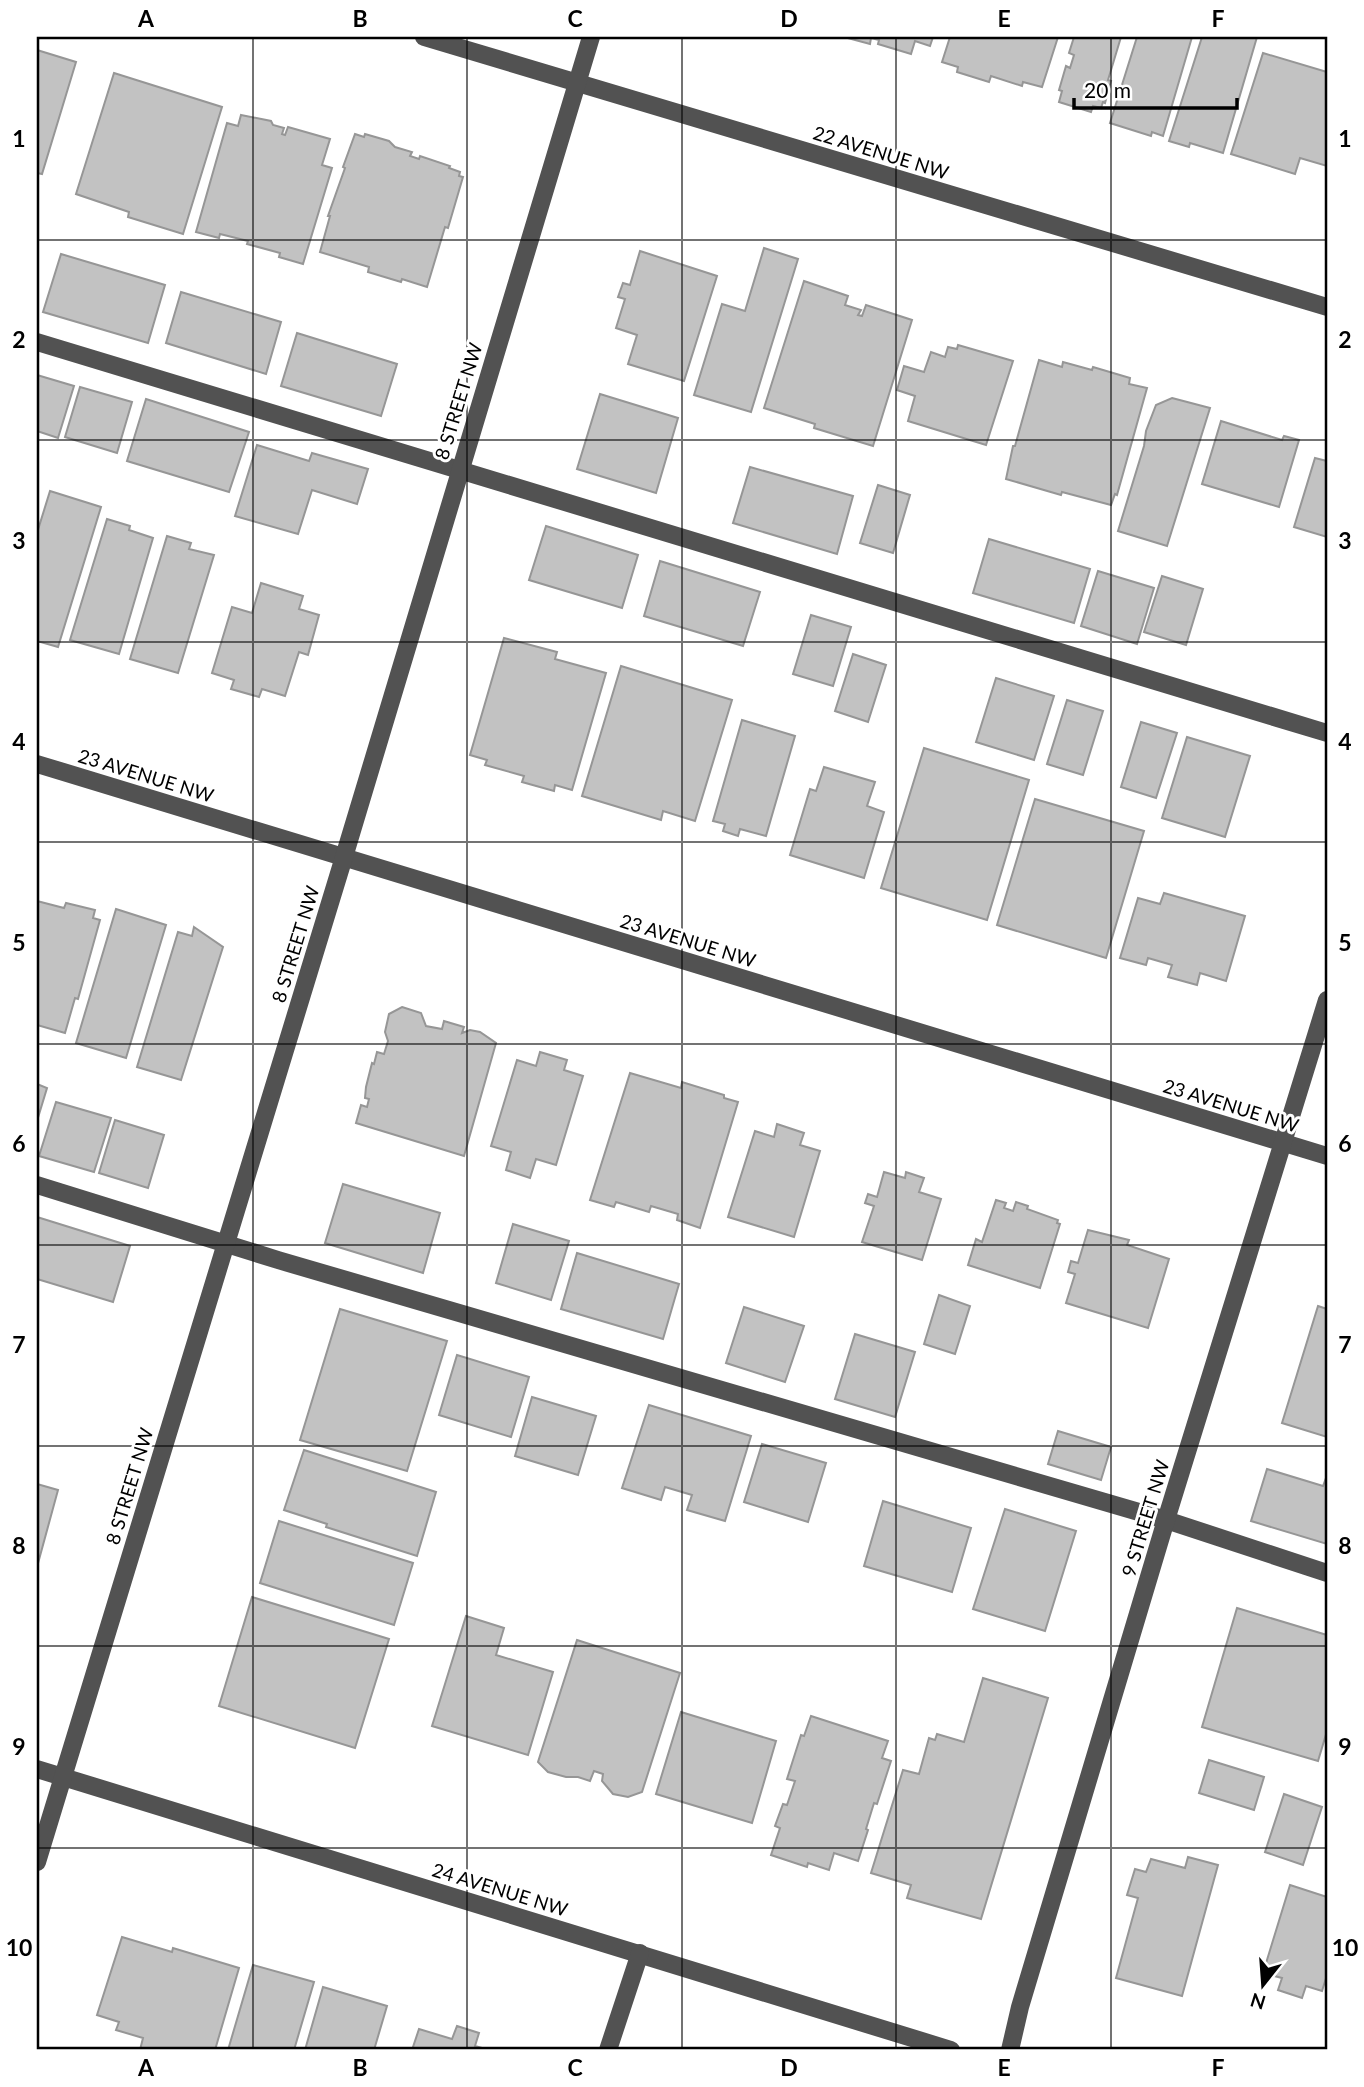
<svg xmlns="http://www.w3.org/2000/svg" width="1364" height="2087" viewBox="0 0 1364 2087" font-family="Lato,sans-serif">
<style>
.building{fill:#c2c2c2;stroke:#969696;stroke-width:2}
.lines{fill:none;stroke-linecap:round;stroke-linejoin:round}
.minor{stroke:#525252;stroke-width:18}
.grid{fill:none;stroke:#000;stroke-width:2;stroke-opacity:0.55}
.labels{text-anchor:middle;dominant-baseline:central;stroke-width:6;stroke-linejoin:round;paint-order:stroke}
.street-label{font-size:19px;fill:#000;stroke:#fff}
.neatline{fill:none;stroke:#000;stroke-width:2.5}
.grid-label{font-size:23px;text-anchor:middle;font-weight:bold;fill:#000}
</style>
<rect width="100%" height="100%" fill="#fff"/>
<g class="building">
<path d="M844 37H933L930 46 915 41 911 54 878 44 879 40 871 38 870 44Z"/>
<path d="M950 37H1058L1042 87 1023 82 1022 86 991 76 989 82 957 72 958 67 942 62Z"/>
<path d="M1074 37H1121L1108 80 1111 81 1105 103 1103 102 1101 108 1093 106 1091 112 1059 102 1062 91 1059 90 1066 66 1070 68 1074 55 1069 53Z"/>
<path d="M1137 37H1192L1163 136 1152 132 1151 136 1110 123Z"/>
<path d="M1202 37H1257L1223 153 1190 143 1189 147 1169 141Z"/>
<path d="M37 50 76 62 42 174 37 173Z"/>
<path d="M1263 53 1327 72V166L1300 158 1295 174 1231 154Z"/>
<path d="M114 73 222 107 183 234 128 217 129 212 76 194Z"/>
<path d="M241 115 271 121 273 125 284 128 282 134 285 135 288 127 330 139 322 165 332 168 303 264 279 257 280 253 247 244 248 241 220 234 219 238 196 232 227 123 238 126Z"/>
<path d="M355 134 364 137 365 134 389 141 395 147 412 152 410 156 419 159 420 156 450 166 449 168 460 172 459 176 463 177 448 228 445 227 427 287 402 279 401 282 368 272 369 267 320 252 330 216H328L345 168 343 167Z"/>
<path d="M764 248 798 259 751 412 694 395 722 304 745 311Z"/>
<path d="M640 251 717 276 684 381 628 364 637 335 616 328 625 299 618 297 623 283 630 285Z"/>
<path d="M61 254 165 285 148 343 43 312Z"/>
<path d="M804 281 848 296 845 305 861 310 858 315 862 316 866 305 912 320 873 446 814 428 815 424 764 408Z"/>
<path d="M181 292 281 322 266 374 166 343Z"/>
<path d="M297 333 397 364 381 416 281 386Z"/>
<path d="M958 345 1013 361 986 445 908 421 915 396 897 390 904 366 924 372 931 352 945 357 948 347 957 349Z"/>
<path d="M1039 360 1062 367 1063 362 1092 370 1093 367 1130 378 1129 384 1147 388 1117 495 1115 494 1111 505 1062 492 1061 495 1006 479 1013 446H1015Z"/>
<path d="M37 375 74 386 58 438 37 431Z"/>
<path d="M80 387 132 402 117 453 65 437Z"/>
<path d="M600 394 678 418 656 493 577 469Z"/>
<path d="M1172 398 1210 408 1167 546 1118 531 1144 446 1146 431 1156 405Z"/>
<path d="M146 399 249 432 229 492 127 461Z"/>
<path d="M1221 421 1282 440 1284 436 1299 440 1279 507 1202 484Z"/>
<path d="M257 445 309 461 312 453 368 469 357 504 312 490 298 534 235 516Z"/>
<path d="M1315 458 1327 461V537L1294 527Z"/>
<path d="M750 467 853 496 837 554 733 523Z"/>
<path d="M878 485 910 495 893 553 860 543Z"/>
<path d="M50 491 101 507 58 647 37 641V533Z"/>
<path d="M107 519 130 526 129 530 153 538 119 654 70 640Z"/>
<path d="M546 526 638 555 622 608 529 580Z"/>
<path d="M167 536 191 543 189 549 214 555 178 673 130 659Z"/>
<path d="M989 539 1090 569 1074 623 973 593Z"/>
<path d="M660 561 760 592 743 646 644 616Z"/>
<path d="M1098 571 1154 588 1137 644 1081 626Z"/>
<path d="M1162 576 1203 589 1186 645 1144 632Z"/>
<path d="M261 583 303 596 299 609 319 615 308 655 299 652 285 696 262 689 259 697 231 689 234 680 212 673 232 607 252 613Z"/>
<path d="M811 615 851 627 833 686 793 674Z"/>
<path d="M504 638 557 652 555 659 606 673 572 790 555 785 554 791 522 782 524 776 485 765 487 760 470 755Z"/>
<path d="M853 654 886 665 868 722 835 711Z"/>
<path d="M621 666 732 700 695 821 663 811 661 820 582 796Z"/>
<path d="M996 678 1054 696 1034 760 976 742Z"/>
<path d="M1067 700 1103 711 1083 775 1047 764Z"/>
<path d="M742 720 795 736 766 836 740 829 738 836 723 831 725 824 713 821Z"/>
<path d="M1141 722 1177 733 1156 798 1121 787Z"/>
<path d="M1187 737 1250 756 1225 837 1162 818Z"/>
<path d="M924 748 1029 780 987 920 881 888Z"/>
<path d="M824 767 875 782 867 806 884 812 864 878 790 855 810 789 816 791Z"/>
<path d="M1035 799 1144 831 1106 958 997 925Z"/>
<path d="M1164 893 1245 916 1226 981 1200 973 1197 985 1168 977 1172 965 1148 958 1146 965 1120 958 1138 898 1160 904Z"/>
<path d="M37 901 64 908 66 903 95 910 93 918 100 920 78 999 75 998 65 1033 37 1025Z"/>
<path d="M116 909 166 925 126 1058 76 1043Z"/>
<path d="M194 927 223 947 181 1080 137 1067 178 932 192 936Z"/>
<path d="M402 1007 421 1013 426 1026 442 1029 444 1021 464 1027 462 1033 470 1030 480 1032 496 1043 464 1156 356 1123 361 1105 367 1107 369 1099 365 1098 366 1087 372 1063 374 1064 377 1052 384 1054 388 1041 385 1032 389 1014Z"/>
<path d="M540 1052 567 1060 564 1070 583 1076 556 1165 536 1159 530 1178 506 1170 511 1152 491 1146 517 1060 536 1066Z"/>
<path d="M630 1073 681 1088 682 1082 724 1095V1098L738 1102 700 1228 677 1220 678 1214 651 1206 649 1212 616 1202 614 1207 590 1200Z"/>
<path d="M37 1084 47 1088 37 1121Z"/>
<path d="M56 1102 111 1118 94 1172 39 1156Z"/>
<path d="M115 1120 164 1135 148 1188 99 1173Z"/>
<path d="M777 1124 804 1133 800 1145 820 1151 794 1237 728 1217 755 1131 774 1137Z"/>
<path d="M884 1172 905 1178 906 1172 924 1178 919 1192 941 1199 922 1260 862 1242 874 1206 865 1203 868 1194 877 1197Z"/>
<path d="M343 1184 440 1213 423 1273 325 1243Z"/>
<path d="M996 1200 1006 1203 1004 1208 1013 1211 1016 1202 1028 1206 1027 1209 1058 1220 1057 1223 1060 1224 1040 1288 968 1265 976 1239 982 1242Z"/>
<path d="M37 1217 130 1246 113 1302 37 1279Z"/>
<path d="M513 1224 569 1241 551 1300 496 1283Z"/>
<path d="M1088 1230 1129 1240 1127 1245 1169 1259 1148 1328 1066 1303 1075 1274 1068 1272 1071 1261 1078 1263Z"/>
<path d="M577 1253 679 1284 663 1339 561 1309Z"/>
<path d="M939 1295 970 1306 955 1354 924 1344Z"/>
<path d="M1318 1306 1327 1309V1437L1282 1423Z"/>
<path d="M744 1307 804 1326 785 1382 726 1363Z"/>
<path d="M340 1309 447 1341 407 1471 300 1440Z"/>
<path d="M855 1334 915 1352 895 1417 835 1399Z"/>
<path d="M457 1355 529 1377 511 1437 439 1415Z"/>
<path d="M532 1397 596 1416 578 1475 515 1456Z"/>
<path d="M649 1405 751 1436 725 1521 687 1510 692 1495 665 1487 661 1500 622 1488Z"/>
<path d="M1058 1431 1111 1447 1101 1480 1048 1464Z"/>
<path d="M762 1444 826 1463 808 1522 744 1502Z"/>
<path d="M304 1450 436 1492 417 1556 326 1527 327 1524 284 1510Z"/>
<path d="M1267 1469 1323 1486 1326 1478H1327V1544L1251 1521Z"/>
<path d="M37 1484 58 1490 37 1567Z"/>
<path d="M883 1501 971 1528 952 1592 864 1566Z"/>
<path d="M1005 1509 1076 1531 1045 1631 973 1609Z"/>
<path d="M279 1521 413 1563 394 1625 260 1583Z"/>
<path d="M252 1597 389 1639 355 1748 219 1706Z"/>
<path d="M1237 1608 1327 1635V1731L1318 1761 1202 1727Z"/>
<path d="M466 1616 504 1628 496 1655 553 1672 528 1755 432 1726Z"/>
<path d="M577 1640 680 1673 642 1792 628 1797 613 1794 602 1781 603 1774 594 1771 590 1781 578 1777H566L548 1772 538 1762Z"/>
<path d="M983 1678 1048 1698 981 1919 907 1898 911 1885 871 1873 903 1770 919 1774 929 1738 935 1740 937 1734 964 1742Z"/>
<path d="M681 1712 776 1741 752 1823 656 1794Z"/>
<path d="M811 1716 888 1741 882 1758 891 1761 877 1804 874 1803 866 1829 868 1830 858 1861 834 1853 829 1870 808 1863 807 1867 771 1855 780 1828 775 1826 783 1804 787 1805 795 1781 787 1779 801 1735 804 1736Z"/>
<path d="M1209 1760 1264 1777 1254 1810 1199 1793Z"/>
<path d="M1284 1794 1322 1807 1303 1865 1265 1852Z"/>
<path d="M1188 1857 1218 1865 1182 1996 1116 1978 1138 1898 1127 1895 1135 1869 1146 1872 1151 1859 1185 1868Z"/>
<path d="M1290 1885 1327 1897V1975L1322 1991 1306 1986 1302 1998 1278 1990 1282 1978 1263 1973Z"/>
<path d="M122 1937 172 1952 173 1948 239 1968 215 2050H140L143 2038 116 2030 119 2022 97 2015Z"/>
<path d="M253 1965 314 1982 294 2050H228Z"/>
<path d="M323 1987 387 2006 374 2050H305Z"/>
<path d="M457 2026 479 2033 475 2046 489 2050H412L419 2029 452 2039Z"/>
</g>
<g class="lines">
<g class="minor">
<path d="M424 37 1327 307"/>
<path d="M37 342 1327 733"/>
<path d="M37 764 1327 1156"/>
<path d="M37 1185 278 1260 1166 1520 1327 1573"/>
<path d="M37 1769 951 2050"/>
<path d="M37 1862 344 857 591 37"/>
<path d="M608 2050 640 1953"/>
<path d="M1010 2050 1020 2007 1166 1520 1327 1000"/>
</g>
</g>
<path class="grid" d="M253 37V2050M467 37V2050M682 37V2050M896 37V2050M1111 37V2050M37 240H1327M37 440H1327M37 642H1327M37 842H1327M37 1044H1327M37 1245H1327M37 1446H1327M37 1646H1327M37 1848H1327"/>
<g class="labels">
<g class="street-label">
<text transform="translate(881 152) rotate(17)">22 AVENUE NW</text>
<text transform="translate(458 401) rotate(-73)">8 STREET NW</text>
<text transform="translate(146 775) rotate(17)">23 AVENUE NW</text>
<text transform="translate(688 940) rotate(17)">23 AVENUE NW</text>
<text transform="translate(295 944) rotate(-73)">8 STREET NW</text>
<text transform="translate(1231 1105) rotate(17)">23 AVENUE NW</text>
<text transform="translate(129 1486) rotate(-73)">8 STREET NW</text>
<text transform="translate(1145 1518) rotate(-73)">9 STREET NW</text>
<text transform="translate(500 1889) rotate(17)">24 AVENUE NW</text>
</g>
</g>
<rect width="1364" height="2087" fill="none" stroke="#ffffff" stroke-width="77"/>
<g transform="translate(1263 1985) rotate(197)" stroke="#ffffff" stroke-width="5" paint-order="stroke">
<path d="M0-5L12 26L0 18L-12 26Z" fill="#000000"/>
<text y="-10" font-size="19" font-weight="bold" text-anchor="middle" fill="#000000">N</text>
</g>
<path d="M1074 98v10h163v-10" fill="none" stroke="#000000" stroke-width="3.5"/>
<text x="1084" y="98" font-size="21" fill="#000000" stroke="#ffffff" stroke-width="5" paint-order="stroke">20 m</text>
<rect x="38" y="38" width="1288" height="2010" class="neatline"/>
<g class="grid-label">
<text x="146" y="27">A</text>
<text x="360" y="27">B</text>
<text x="575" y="27">C</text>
<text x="789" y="27">D</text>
<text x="1004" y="27">E</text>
<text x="1218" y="27">F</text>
<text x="19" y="147">1</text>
<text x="1345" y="147">1</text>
<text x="19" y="348">2</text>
<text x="1345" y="348">2</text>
<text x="19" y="549">3</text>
<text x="1345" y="549">3</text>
<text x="19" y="750">4</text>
<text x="1345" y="750">4</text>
<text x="19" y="951">5</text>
<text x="1345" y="951">5</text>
<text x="19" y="1152">6</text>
<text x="1345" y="1152">6</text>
<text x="19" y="1353">7</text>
<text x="1345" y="1353">7</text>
<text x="19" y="1554">8</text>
<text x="1345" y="1554">8</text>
<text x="19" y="1755">9</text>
<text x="1345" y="1755">9</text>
<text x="19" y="1956">10</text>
<text x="1345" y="1956">10</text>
<text x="146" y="2076">A</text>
<text x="360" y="2076">B</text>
<text x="575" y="2076">C</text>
<text x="789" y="2076">D</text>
<text x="1004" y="2076">E</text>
<text x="1218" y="2076">F</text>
</g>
</svg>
